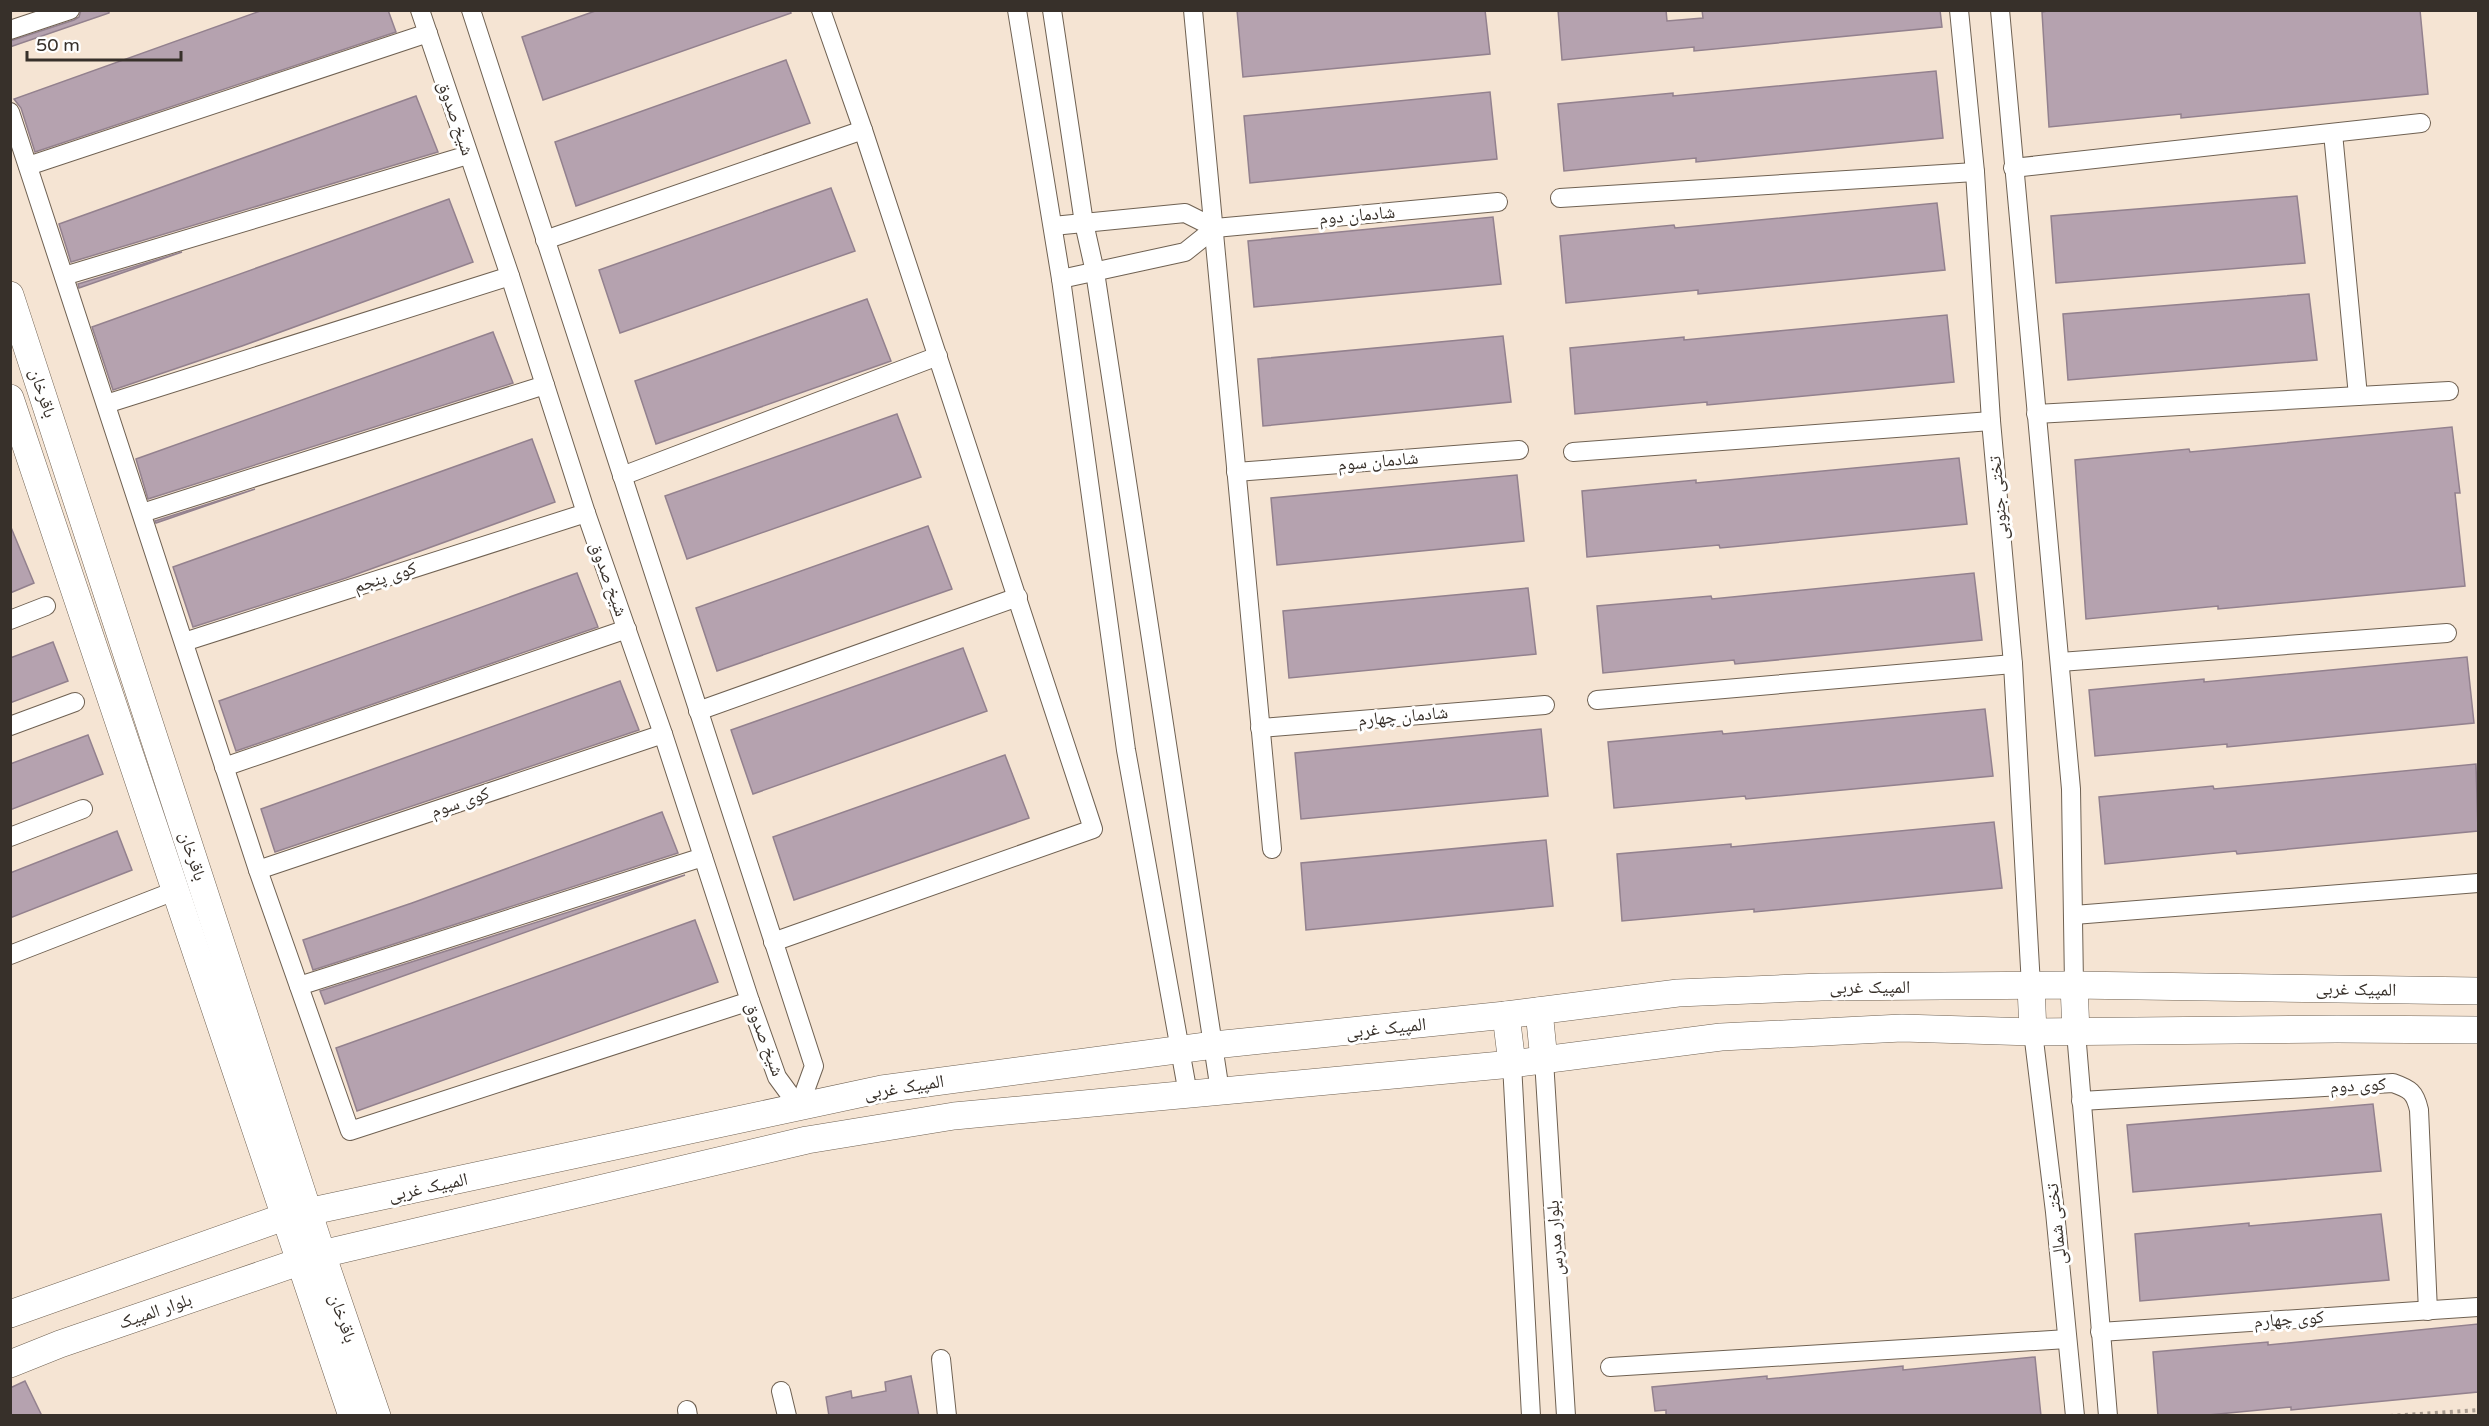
<svg xmlns="http://www.w3.org/2000/svg" width="2489" height="1426" viewBox="0 0 2489 1426" font-family="'Varela Round','Noto Naskh Arabic',sans-serif">
<style>
.building{fill:#b5a2af;stroke:#93818e;stroke-width:1.5}
.lines{fill:none;stroke-linecap:round;stroke-linejoin:round}
.street-casing{stroke:#6f6152;stroke-width:20}
.secondary-casing{stroke:#6f6152;stroke-width:28}
.path{stroke:#a99c90;stroke-width:4;stroke-dasharray:3 4.5;stroke-linecap:butt}
.street{stroke:#fff;stroke-width:18}
.secondary{stroke:#fff;stroke-width:27}
.labels{text-anchor:middle;dominant-baseline:central;stroke-width:6;stroke-linejoin:round;paint-order:stroke}
.street-label{font-size:18px;fill:#37302a;stroke:#fff}
</style>
<rect width="100%" height="100%" fill="#f5e4d3"/>
<g class="building">
<path d="M81 10H109V13L10 47V41L74 20 79 17Z"/>
<path d="M263 10H388L396 32 35 152 21 108 14 99Z"/>
<path d="M598 10H790L791 13 543 100 522 37Z"/>
<path d="M1237 10H1485L1490 54 1243 77Z"/>
<path d="M1558 10H1666L1667 21 1703 18 1702 10H1940L1942 27 1694 51V47L1562 60Z"/>
<path d="M2053 10H2420L2428 94 2181 118V114L2049 127 2042 12Z"/>
<path d="M786 60 810 123 576 206 555 142Z"/>
<path d="M1936 71 1943 138 1696 162V158L1564 171 1558 104 1673 93V96Z"/>
<path d="M1490 92 1497 159 1250 183 1244 116Z"/>
<path d="M416 96 438 152 71 262 59 224Z"/>
<path d="M831 188 855 251 620 333 599 270Z"/>
<path d="M2297 196 2305 263 2056 283 2051 216Z"/>
<path d="M449 199 473 262 242 346 113 390 92 327Z"/>
<path d="M1937 203 1945 270 1698 294V290L1566 303 1560 236 1674 225 1675 228Z"/>
<path d="M1493 217 1501 284 1254 307 1248 241Z"/>
<path d="M182 252 79 288 78 284Z"/>
<path d="M2309 294 2317 360 2068 380 2063 314Z"/>
<path d="M867 299 891 361 656 444 635 381Z"/>
<path d="M1947 315 1954 382 1707 405V402L1575 414 1570 348 1684 337V340Z"/>
<path d="M493 332 513 383 148 499 136 459Z"/>
<path d="M1503 336 1511 402 1263 426 1258 359Z"/>
<path d="M897 414 921 477 687 559 665 496Z"/>
<path d="M2452 427 2460 493H2455L2465 586 2218 609V606L2086 619 2075 460 2189 449 2190 452Z"/>
<path d="M532 439 555 502 346 578 193 627 173 567Z"/>
<path d="M1959 458 1967 524 1720 548 1719 545 1587 557 1582 491 1696 480V483Z"/>
<path d="M1517 475 1524 541 1277 565 1271 498Z"/>
<path d="M255 489 156 523 155 521Z"/>
<path d="M10 525 34 583 10 593Z"/>
<path d="M928 526 952 589 717 671 696 608Z"/>
<path d="M577 573 598 627 236 751 219 701Z"/>
<path d="M1974 573 1982 640 1735 664 1734 660 1603 673 1597 606 1711 596 1712 599Z"/>
<path d="M1528 588 1536 654 1289 678 1283 611Z"/>
<path d="M53 642 68 681 10 703V658Z"/>
<path d="M963 648 987 711 753 794 731 730Z"/>
<path d="M2467 657 2474 723 2227 747V744L2095 756 2089 690 2204 679V682Z"/>
<path d="M620 681 639 730 275 852 261 809Z"/>
<path d="M1985 709 1993 776 1746 799 1745 796 1614 808 1608 742 1722 731 1723 734Z"/>
<path d="M1541 729 1548 796 1301 819 1295 753Z"/>
<path d="M88 735 103 774 10 810V764Z"/>
<path d="M1005 755 1029 818 794 900 773 837Z"/>
<path d="M2476 764 2478 831 2237 854 2236 851 2105 864 2099 797 2213 786 2214 789Z"/>
<path d="M662 812 678 853 313 970 303 940 412 903Z"/>
<path d="M1994 822 2002 888 1754 912V909L1622 921 1617 854 1731 844V847Z"/>
<path d="M117 831 132 870 10 918V873Z"/>
<path d="M1546 840 1553 906 1306 930 1301 863Z"/>
<path d="M685 875 325 1004 320 991Z"/>
<path d="M695 920 718 982 357 1111 336 1048Z"/>
<path d="M2373 1104 2381 1171 2133 1192 2127 1125Z"/>
<path d="M2381 1214 2389 1280 2140 1301 2135 1234 2249 1223V1226Z"/>
<path d="M2478 1324V1392L2291 1410V1407L2198 1416H2158L2153 1352 2268 1342V1345Z"/>
<path d="M2035 1357 2041 1416H1666V1410L1655 1411 1652 1387 1767 1376V1379L1903 1366V1370Z"/>
<path d="M911 1376 919 1416H829L826 1397 851 1391 852 1398 886 1391 885 1382Z"/>
<path d="M25 1381 42 1416H10V1388Z"/>
</g>
<g class="lines">
<g class="street-casing">
<g id="street">
<path d="M420 10 510 276 586 513 663 734 750 1001 777 1077 799 1107"/>
<path d="M471 10 814 1066 799 1107"/>
<path d="M1017 10 1061 279 1126 750 1188 1094"/>
<path d="M1052 10 1084 223 1095 272 1220 1091"/>
<path d="M1193 10 1272 849"/>
<path d="M1959 10 1975 172 1991 421 2013 664 2031 986"/>
<path d="M2000 10 2071 789 2074 985"/>
<path d="M10 30 70 10"/>
<path d="M10 112 258 870 350 1131 750 1001"/>
<path d="M2333 133 2358 396"/>
<path d="M28 166 428 33"/>
<path d="M2013 168 2421 123"/>
<path d="M1560 198 1975 172"/>
<path d="M1053 226 1185 213 1215 228"/>
<path d="M1215 228 1498 202"/>
<path d="M545 240 863 130"/>
<path d="M64 276 468 155"/>
<path d="M1061 279 1185 252 1215 228"/>
<path d="M106 404 510 276"/>
<path d="M2036 414 2449 391"/>
<path d="M1573 452 1991 421"/>
<path d="M1236 472 1519 450"/>
<path d="M622 476 938 356"/>
<path d="M142 513 545 385"/>
<path d="M10 620 46 606"/>
<path d="M184 642 586 513"/>
<path d="M2060 662 2447 633"/>
<path d="M1597 700 2013 664"/>
<path d="M698 711 1018 597"/>
<path d="M10 726 75 702"/>
<path d="M1260 728 1545 705"/>
<path d="M224 767 627 629"/>
<path d="M10 837 83 809"/>
<path d="M258 870 663 734"/>
<path d="M2074 915 2478 883"/>
<path d="M773 942 1093 829 863 130 821 10"/>
<path d="M10 955 177 890"/>
<path d="M299 986 703 857"/>
<path d="M2033 1032 2055 1212 2075 1416"/>
<path d="M2076 1032 2108 1416"/>
<path d="M1544 1060 1566 1416"/>
<path d="M1512 1064 1531 1416"/>
<path d="M2081 1101 2393 1083C2410 1089 2415 1092 2419 1110L2428 1311"/>
<path d="M2100 1332 2478 1307"/>
<path d="M941 1359 947 1416"/>
<path d="M1610 1367 2067 1339"/>
<path d="M781 1391 787 1416"/>
<path d="M687 1410 688 1416"/>
</g>
</g>
<g class="secondary-casing">
<g id="secondary">
<path d="M10 295 322 1254 377 1416"/>
<path d="M10 398C126 737 237 1077 352 1416"/>
<path d="M2074 985 2076 1032"/>
<path d="M2031 986 2033 1032"/>
<path d="M1539 1011 1544 1060"/>
<path d="M1506 1015 1512 1064"/>
<path d="M10 1314 284 1217 882 1089 1214 1045 1506 1015 1678 993 1821 987 2074 985 2478 991"/>
<path d="M10 1364 60 1344 322 1254 807 1140 954 1116 1512 1064 1721 1037 1902 1028 2033 1032 2337 1029 2478 1030"/>
</g>
</g>
<path class="path" d="M2390 1416 2478 1410"/>
<use href="#street" class="street"/>
<use href="#secondary" class="secondary"/>
</g>
<g class="labels">
<g class="street-label">
<text transform="translate(456 118) rotate(71)">شیخ صدوق</text>
<text transform="translate(1357 215) rotate(-5)">شادمان دوم</text>
<text transform="translate(43 393) rotate(72)">باقرخان</text>
<text transform="translate(1378 461) rotate(-5)">شادمان سوم</text>
<text transform="translate(1998 498) rotate(-95)">تختی جنوبی</text>
<text transform="translate(385 577) rotate(-18)">کوی پنجم</text>
<text transform="translate(609 579) rotate(70)">شیخ صدوق</text>
<text transform="translate(1403 716) rotate(-5)">شادمان چهارم</text>
<text transform="translate(460 802) rotate(-19)">کوی سوم</text>
<text transform="translate(193 856) rotate(72)">باقرخان</text>
<text x="1870" y="987">المپیک غربی</text>
<text transform="translate(2356 989) rotate(1)">المپیک غربی</text>
<text transform="translate(1386 1028) rotate(-6)">المپیک غربی</text>
<text transform="translate(765 1039) rotate(69)">شیخ صدوق</text>
<text transform="translate(2358 1085) rotate(-3)">کوی دوم</text>
<text transform="translate(904 1087) rotate(-9)">المپیک غربی</text>
<text transform="translate(428 1187) rotate(-12)">المپیک غربی</text>
<text transform="translate(2056 1224) rotate(-96)">تختی شمالی</text>
<text transform="translate(1555 1238) rotate(-94)">بلوار مدرس</text>
<text transform="translate(155 1311) rotate(-19)">بلوار المپیک</text>
<text transform="translate(343 1318) rotate(71)">باقرخان</text>
<text transform="translate(2289 1319) rotate(-4)">کوی چهارم</text>
</g>
</g>
<rect width="2489" height="1426" fill="none" stroke="#37302a" stroke-width="24"/>
<path d="M27 51v9h154v-9" fill="none" stroke="#37302a" stroke-width="3"/>
<text x="36" y="51" font-size="18" fill="#37302a" stroke="#ffffff" stroke-width="4.5" paint-order="stroke">50 m</text>
</svg>
